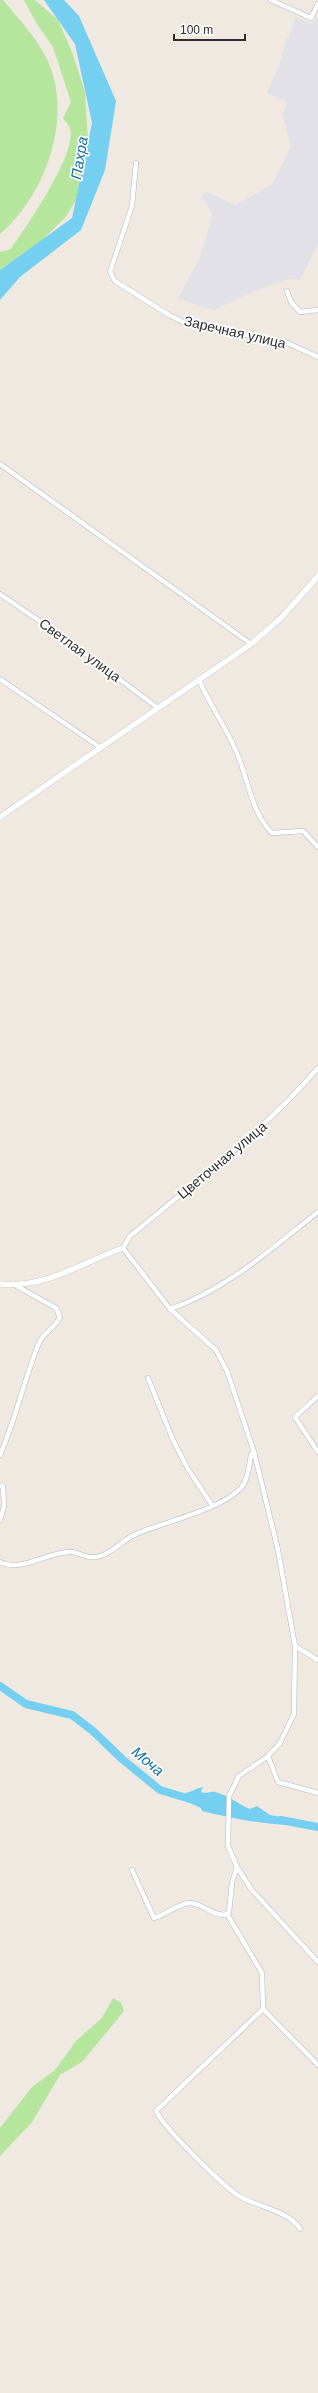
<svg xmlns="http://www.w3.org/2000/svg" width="318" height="2393" viewBox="0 0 318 2393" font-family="Helvetica,sans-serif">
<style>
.industrial{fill:#e3e1e8}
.green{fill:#b6e59e}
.water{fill:#75cff0}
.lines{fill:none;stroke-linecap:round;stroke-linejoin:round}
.river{stroke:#75cff0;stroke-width:8}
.minor-casing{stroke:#b4b7c1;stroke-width:5.5}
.tertiary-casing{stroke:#b4b7c1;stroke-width:6}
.minor{stroke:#fff;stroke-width:4.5}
.tertiary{stroke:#fff;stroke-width:5.5}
.labels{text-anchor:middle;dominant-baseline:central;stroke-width:3.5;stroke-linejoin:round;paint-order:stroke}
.street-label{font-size:14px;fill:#2e2e2e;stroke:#fff}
.water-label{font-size:15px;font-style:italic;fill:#0d6fa3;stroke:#fff}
</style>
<rect width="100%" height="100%" fill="#efe9e1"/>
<path class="industrial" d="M318 16V244L300 280 289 279 252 292 214 310 178 299 200 257 213 215 202 196 207 192 235 205 272 185 291 147 283 113 287 102 267 93 280 64 286 38 289 39 295 17 313 24Z"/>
<g class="green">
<path d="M0 0H3C18 18 36 37 47 59 74 116 46 195 0 234Z"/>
<path d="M24 0H35L58 20 72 52 85 92 88 141 76 200 65 218 43 239 0 270V252L11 249C26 227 78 153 70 128 69 125 65 121 63 118L71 102 53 47 37 24Z"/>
<path d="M113 1998 121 2003 124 2011 82 2062 60 2075 32 2122 0 2156V2128L32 2087 55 2070 77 2040 102 2018Z"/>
</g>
<g class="water">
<path d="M44 0H64L79 16 116 101 105 170 81 230 20 277 0 300V270L72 218 92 123 75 44Z"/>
<path d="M203 1787 201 1791 203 1793C207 1793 212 1791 215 1792 228 1795 238 1804 250 1809L257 1806 270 1815 292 1819 290 1825C260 1824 231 1818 202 1811L201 1808 181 1799V1794C190 1793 194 1789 203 1787Z"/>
</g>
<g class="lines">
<g class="river">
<path d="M0 1686 26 1704 72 1715 93 1731 122 1759 160 1790 190 1799"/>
<path d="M281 1820 318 1827"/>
</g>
<g class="minor-casing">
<g id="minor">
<path d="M271 0 311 18 318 4"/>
<path d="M136 163 132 206 110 272 115 281 169 315 187 324 285 342 318 357"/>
<path d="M287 291 291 302 300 312 318 310"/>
<path d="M0 464 251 644"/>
<path d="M0 594 63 637 158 708"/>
<path d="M0 679 101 748"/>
<path d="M199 680C210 706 228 729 238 756 249 782 251 812 272 833L303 831 318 847"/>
<path d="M318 1068C263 1132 195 1182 130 1236L123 1248 170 1309 216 1350 227 1371 254 1452 278 1550 295 1646 294 1714 280 1743 268 1756 239 1776 229 1796 228 1846 237 1867 251 1889 318 1962"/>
<path d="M170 1309C226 1290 272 1248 318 1212"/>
<path d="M148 1378 173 1440 188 1469 212 1505"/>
<path d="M318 1396 295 1417 318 1452"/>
<path d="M0 1455C16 1418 24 1380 39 1343 43 1333 55 1328 60 1317L56 1308 15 1285"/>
<path d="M0 1486 3 1487 4 1506 0 1520"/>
<path d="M0 1562C20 1573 50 1551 71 1552 80 1552 84 1559 97 1557 112 1554 121 1541 134 1535 164 1521 216 1512 240 1489 248 1481 249 1466 251 1455L254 1452"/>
<path d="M295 1646 318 1660"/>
<path d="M268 1756 278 1782 318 1793"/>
<path d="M132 1870 154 1918C166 1915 177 1904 189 1903 203 1903 215 1918 227 1914L229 1912 232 1883 237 1867"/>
<path d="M227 1914 262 1973 263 2009"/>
<path d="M300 2229C291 2212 256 2206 239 2196 222 2185 165 2129 156 2111L263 2009 318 2065"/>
</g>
</g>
<g class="tertiary-casing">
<g id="tertiary">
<path d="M0 817 251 644 281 618 318 576"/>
<path d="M0 1284C48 1288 80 1263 123 1248"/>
</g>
</g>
<use href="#minor" class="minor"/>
<use href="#tertiary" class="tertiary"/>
</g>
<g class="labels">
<g class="street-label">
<text transform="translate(235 332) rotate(13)">Заречная улица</text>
<text transform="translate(80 650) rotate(36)">Светлая улица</text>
<text transform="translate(222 1160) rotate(-40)">Цветочная улица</text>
</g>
<g class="water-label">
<text transform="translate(79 158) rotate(-81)">Пахра</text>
<text transform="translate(148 1761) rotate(40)">Моча</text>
</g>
</g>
<path d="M174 34v6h71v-6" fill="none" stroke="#2e2e2e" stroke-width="2"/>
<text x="180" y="34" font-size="12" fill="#2e2e2e" stroke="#ffffff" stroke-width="3" paint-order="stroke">100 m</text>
</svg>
